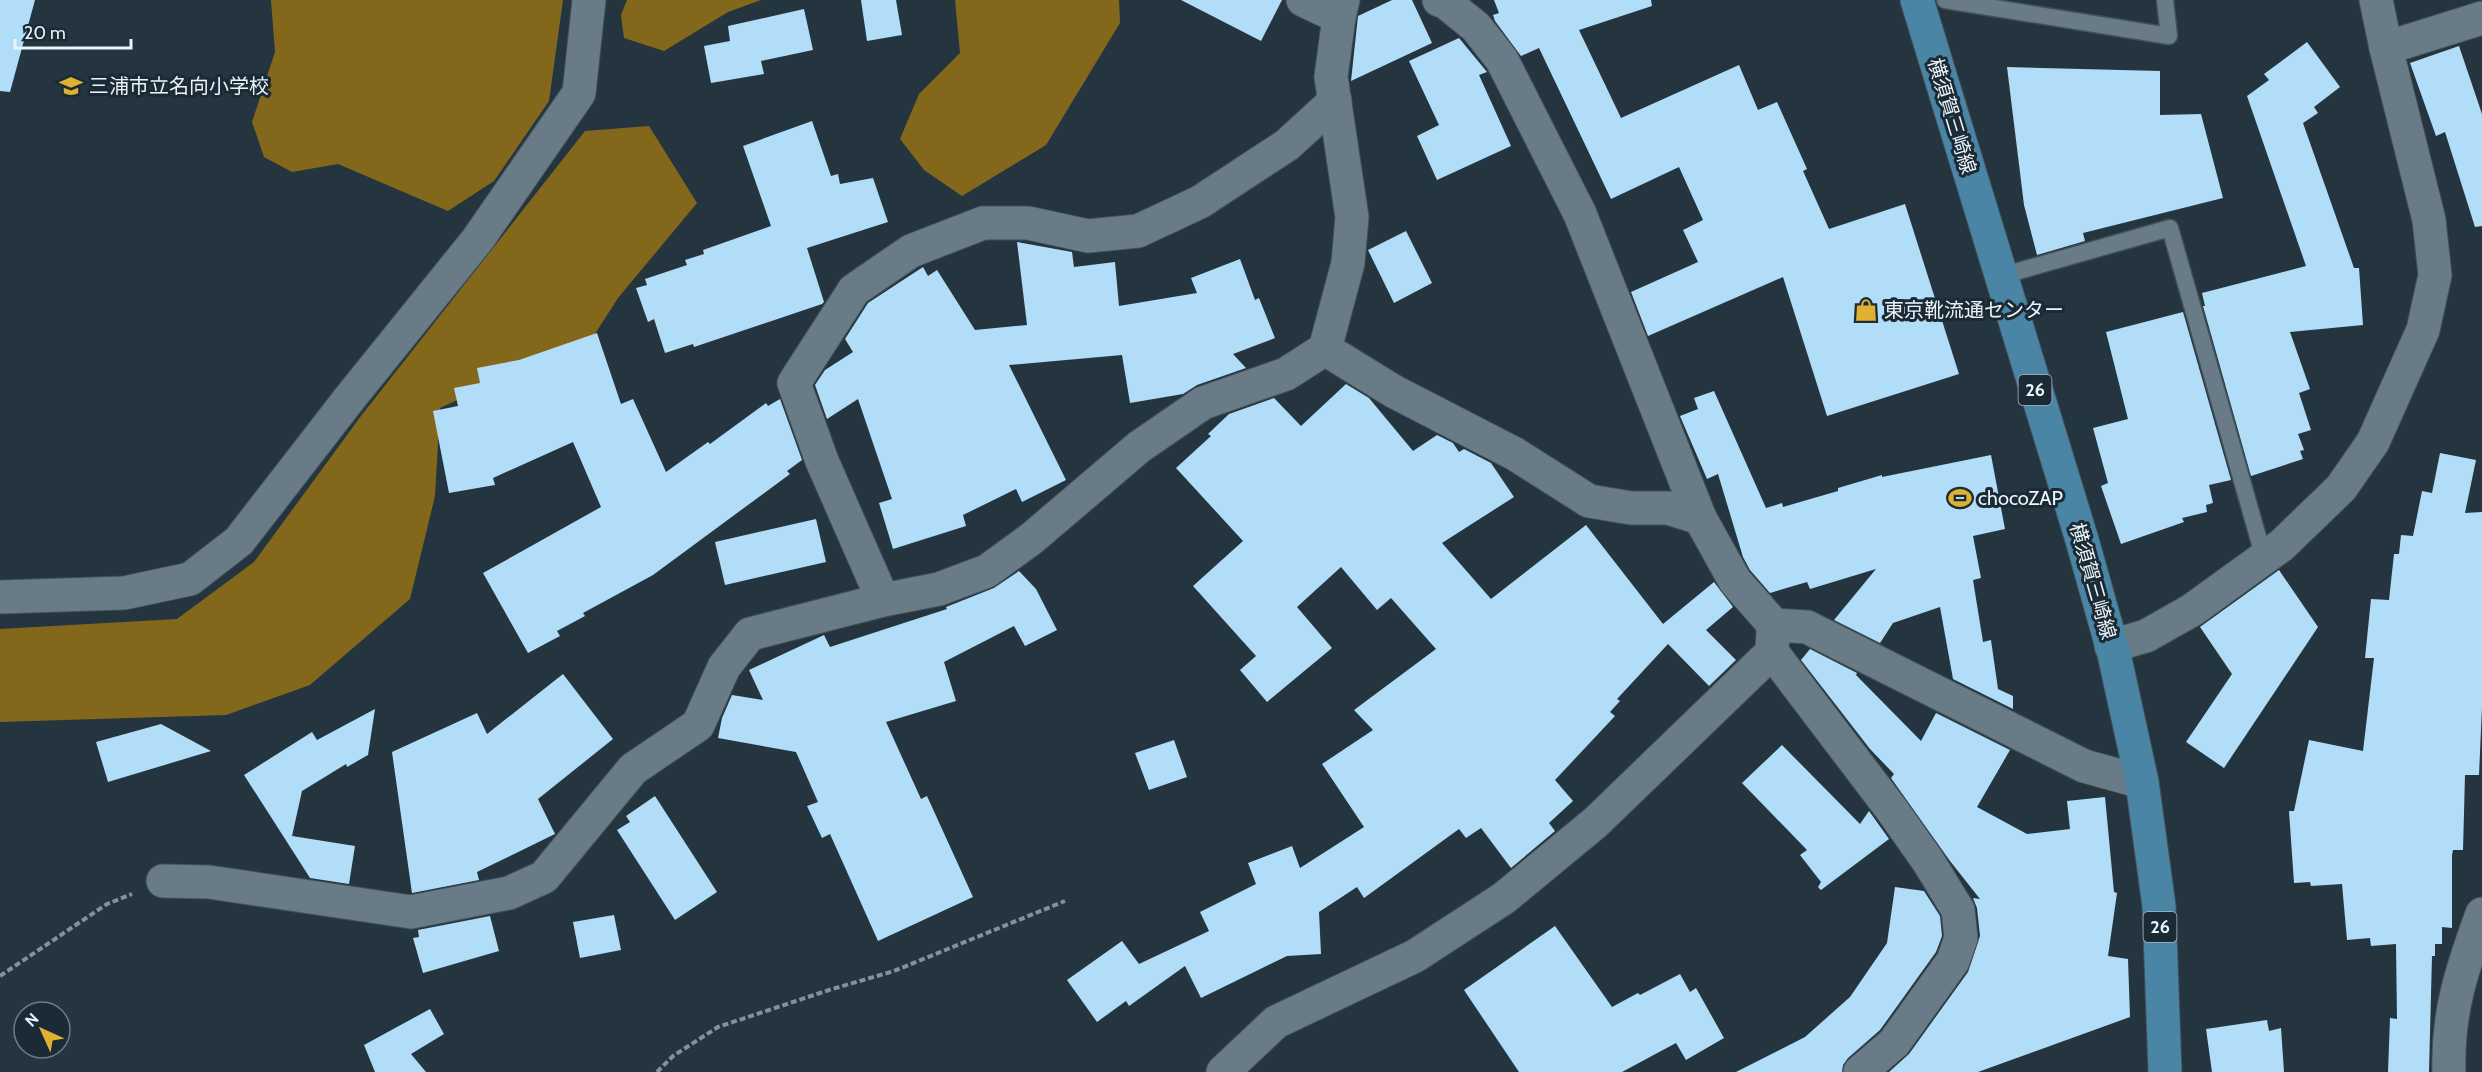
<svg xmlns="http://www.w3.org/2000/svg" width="2482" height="1072" viewBox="0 0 2482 1072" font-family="Cabin,'Noto Sans JP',sans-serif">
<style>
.forest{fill:#83681c}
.building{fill:#b2ddf8}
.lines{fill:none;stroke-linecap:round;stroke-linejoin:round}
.service-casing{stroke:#425058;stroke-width:19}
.minor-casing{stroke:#425058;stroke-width:35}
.primary-casing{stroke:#425058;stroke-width:35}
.path{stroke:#839199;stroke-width:4;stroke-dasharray:6 3;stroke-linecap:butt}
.service{stroke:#697b87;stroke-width:16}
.minor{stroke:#697b87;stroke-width:33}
.primary{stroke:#4a85a6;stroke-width:33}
.labels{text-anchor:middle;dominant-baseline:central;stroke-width:6;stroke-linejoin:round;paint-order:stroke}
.shield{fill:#1b2a34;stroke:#acb7bf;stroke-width:1.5}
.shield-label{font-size:18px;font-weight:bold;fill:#eaf4fb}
.poi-label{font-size:20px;fill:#eaf4fb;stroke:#1b2a34;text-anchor:start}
.street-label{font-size:20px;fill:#eaf4fb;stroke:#1b2a34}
</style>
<rect width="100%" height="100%" fill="#24353f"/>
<g class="forest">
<path d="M271 0H563L549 101 494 181 448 211 338 164 292 172 264 157 252 122 275 52Z"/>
<path d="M627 0H761L728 12 664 51 624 38 621 15Z"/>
<path d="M955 0H1119L1120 23 1046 145 962 196 924 170 900 139 919 94 960 53Z"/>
<path d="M649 126 697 203 618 298 593 337 440 408 435 496 410 599 310 685 226 715 0 722V629L177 619 254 562 361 416 585 131Z"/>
</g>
<g class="building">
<path d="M0 0H35L10 92 0 91Z"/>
<path d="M861 0H896L902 35 867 41Z"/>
<path d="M1181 0H1282L1261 41Z"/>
<path d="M1392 0H1412L1432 43 1351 81 1358 16Z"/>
<path d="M1494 0H1651L1652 6 1579 30 1621 118 1739 65 1758 110 1777 102 1807 169 1803 171 1829 229 1905 204 1959 374 1827 416 1783 277 1648 336 1631 292 1698 262 1683 230 1703 220 1679 167 1611 199 1539 48 1521 56 1495 21 1493 15 1499 13Z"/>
<path d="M804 9 813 50 761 61 764 74 711 83 704 46 730 41 728 26Z"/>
<path d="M1459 38 1487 72 1479 75 1511 146 1437 180 1417 136 1439 125 1409 61Z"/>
<path d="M2307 42 2340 87 2314 107 2318 113 2303 123 2354 268H2359L2363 325 2290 332 2310 389 2299 393 2311 430 2298 434 2304 450 2300 451 2303 459 2251 476 2203 306H2205L2202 293 2306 266 2247 96 2269 80 2264 74Z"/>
<path d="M2459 46 2482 114V226L2475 227 2445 132 2436 136 2410 63Z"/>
<path d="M2007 67 2160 71V115L2201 114 2223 198 2083 233 2085 241 2037 255 2024 205Z"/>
<path d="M812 121 831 176 838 174 840 184 873 178 888 222 807 248 824 302 822 304 694 347 693 344 665 353 654 319 648 322 636 288 647 285 645 279 687 265 685 260 704 254 703 250 771 226 743 146Z"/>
<path d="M1406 231 1432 283 1394 303 1368 250Z"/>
<path d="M1017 242 1072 252 1074 267 1115 262 1119 306 1197 293 1191 278 1240 259 1255 300 1259 298 1275 338 1233 354 1246 368 1197 385 1183 394 1130 403 1122 355 1009 365 1066 480 1022 502 1016 489 963 515 966 526 893 549 879 503 892 499 858 399 827 419 815 385 825 370 853 352 845 339 868 303 923 267 928 276 937 270 975 330 1027 325Z"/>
<path d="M2183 312 2231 480 2209 485 2213 503 2206 505 2207 512 2182 518 2184 522 2121 544 2101 486 2108 483 2093 428 2128 419 2106 332Z"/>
<path d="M597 333 621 404 633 399 666 472 708 442 710 444 766 403 768 406 780 399 802 460 787 471 790 474 653 575 583 613 585 616 557 631 560 636 528 653 483 573 601 507 573 442 493 478 495 485 449 493 433 411 458 406 454 388 480 383 477 368 519 360Z"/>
<path d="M1346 384 1369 398 1413 451 1437 435 1453 443 1459 452 1464 449 1491 463 1514 497 1442 543 1491 599 1586 525 1663 624 1714 582 1733 607 1706 630 1736 660 1709 686 1668 644 1617 699 1620 701 1610 712 1615 716 1555 780 1573 801 1549 823 1555 831 1511 868 1481 828 1466 838 1459 829 1364 898 1357 887 1319 912 1321 954 1287 956 1201 998 1185 966 1129 1006 1126 1001 1097 1022 1067 980 1122 941 1139 964 1209 931 1200 912 1256 884 1248 863 1292 846 1300 868 1364 827 1322 764 1373 730 1354 710 1436 649 1391 598 1377 610 1341 567 1297 607 1332 648 1267 702 1240 670 1256 656 1193 586 1243 541 1176 468 1211 436 1208 434 1229 414 1274 398 1301 426Z"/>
<path d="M1714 391 1766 508 1782 503 1783 507 1838 491V488L1882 475V477L1991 455 2005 529 1973 536 1981 578 1973 580 1983 642 1991 640 1998 689 2013 696V709L1953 679 1940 607 1893 623 1880 643 1834 620 1876 569 1810 589 1807 582 1770 593 1750 570 1743 557 1718 474 1707 479 1680 416 1698 409 1694 398Z"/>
<path d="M2440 453 2476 460 2465 513 2482 512V707L2479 775H2465L2463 850H2453L2452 855V928L2442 927V944H2435V956H2432L2429 1072H2388L2390 1018 2397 1019 2396 944 2371 946 2370 938 2347 940 2342 884 2311 886 2310 882 2294 883 2289 811H2294L2309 740 2363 751 2374 658H2365L2371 599 2389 600 2394 554H2399L2401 535 2413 536 2422 491 2432 493Z"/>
<path d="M816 519 826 562 725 585 715 542Z"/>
<path d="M2279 570 2318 627 2224 768 2186 742 2232 674 2200 627Z"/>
<path d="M1019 571 1036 589 1057 630 1025 646 1014 626 944 662 956 701 886 722 921 799 927 796 973 897 878 941 830 834 822 838 807 806 818 802 796 752 718 738 722 718 732 695 763 700 749 670 824 635 830 647 947 609 946 607 994 588Z"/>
<path d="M1810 649 1857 673 1856 675 1921 741 1936 713 2010 750 1977 807 2027 834 2070 829 2067 801 2105 797 2114 892 2117 893 2108 956 2128 959 2130 1017 1978 1072H1889L1909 1054 1968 972 1980 936 1977 908 1973 898 1980 899 1950 861 1891 778 1894 774 1870 749 1801 660Z"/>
<path d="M563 674 613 739 538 799 555 834 477 872 479 880 412 893 392 752 477 713 487 734Z"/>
<path d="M375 709 368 755 347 767 346 764 302 791 292 836 355 846 349 884 310 878 244 775 312 732 317 740Z"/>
<path d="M161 724 211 751 108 782 96 742Z"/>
<path d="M1174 740 1187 777 1149 790 1135 753Z"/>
<path d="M1782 745 1860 824 1869 811 1889 839 1821 890 1818 887 1821 882 1800 855 1807 850 1742 783Z"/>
<path d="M655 796 717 892 675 920 617 830 630 822 626 816Z"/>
<path d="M1895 887 1924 891 1940 916 1942 936 1936 952 1880 1030 1848 1058 1843 1065 1842 1072H1736L1805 1037 1850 997 1887 943Z"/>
<path d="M614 915 621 950 580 958 573 922Z"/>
<path d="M490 916 499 951 423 973 413 938 419 937 418 930Z"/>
<path d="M1555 926 1612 1007 1638 993 1640 995 1680 974 1690 992 1696 988 1724 1038 1686 1060 1676 1043 1622 1072H1519L1464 990Z"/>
<path d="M430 1009 444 1034 411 1054 426 1072H375L364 1045Z"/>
<path d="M2267 1020 2269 1031 2281 1028 2284 1072H2212L2206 1029Z"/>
</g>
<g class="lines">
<g class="service-casing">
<g id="service">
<path d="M1945 0 2169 36 2165 0"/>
<path d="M2001 276 2170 228 2264 558"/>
</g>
</g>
<g class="minor-casing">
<g id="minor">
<path d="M1303 0 1339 17"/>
<path d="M1439 0 1445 2 1476 27 1502 60 1580 214 1700 518 1735 581 1774 625 1807 627 2084 766 2142 782"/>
<path d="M2386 48 2482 18"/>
<path d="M1325 349 1393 391 1515 454 1589 501 1631 508H1668L1700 518"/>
<path d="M0 597 124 593 190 579 239 541 349 399 478 239 579 93 589 0"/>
<path d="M883 600 822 461 794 383 854 290 911 251 983 223H1028L1088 236 1138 231 1200 202 1287 145 1335 101"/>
<path d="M1773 630 1772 652 1892 810 1928 861 1958 910 1961 938 1953 961 1894 1043 1860 1072"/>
<path d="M2111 646 2146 636 2192 610 2282 545 2341 488 2373 442 2423 330 2435 275 2429 220 2386 48 2376 0"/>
<path d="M163 881 209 882 411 912 509 893 544 877 633 769 698 725 724 667 750 634 883 600 939 589 987 571 1031 539 1139 447 1203 403 1286 374 1325 349 1348 263 1352 217 1331 77 1339 17 1343 0"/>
<path d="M1223 1072 1276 1022 1415 956 1504 898 1596 822 1772 652"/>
<path d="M2449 1072C2447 1013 2462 969 2482 914"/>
</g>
</g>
<g class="primary-casing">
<path id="primary" d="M1917 0 2082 540 2114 654 2142 782 2159 906 2165 1072"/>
</g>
<g class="path">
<path d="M0 976 107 904 132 894"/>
<path d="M657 1072 673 1056 718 1027 829 990 894 971 1065 901"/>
</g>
<use href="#service" class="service"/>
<use href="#minor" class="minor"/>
<use href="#primary" class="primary"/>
</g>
<defs>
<g id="school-bare" transform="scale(1.8)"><path d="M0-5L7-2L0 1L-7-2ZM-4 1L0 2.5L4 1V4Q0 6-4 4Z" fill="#deb133" stroke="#1b2a34" stroke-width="2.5" paint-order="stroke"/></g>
<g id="shop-bare" transform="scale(1.8)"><path d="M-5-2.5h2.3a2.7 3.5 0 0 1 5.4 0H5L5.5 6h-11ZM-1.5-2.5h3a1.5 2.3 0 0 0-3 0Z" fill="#deb133" stroke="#1b2a34" stroke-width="2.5" paint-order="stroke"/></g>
<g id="stadium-bare" transform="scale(1.8)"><path d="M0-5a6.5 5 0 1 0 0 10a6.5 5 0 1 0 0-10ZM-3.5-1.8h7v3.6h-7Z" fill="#deb133" stroke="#1b2a34" stroke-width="2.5" paint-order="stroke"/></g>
</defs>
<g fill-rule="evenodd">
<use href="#school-bare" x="71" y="86"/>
<use href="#shop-bare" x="1866" y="310"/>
<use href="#stadium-bare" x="1960" y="498"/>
</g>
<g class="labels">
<g class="shield">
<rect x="2018.5" y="375" width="33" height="30" rx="4.5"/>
<rect x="2143.5" y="912" width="33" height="30" rx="4.5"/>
</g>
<g class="shield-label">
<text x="2035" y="390">26</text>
<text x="2160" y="927">26</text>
</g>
<g class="poi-label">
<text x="89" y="86">三浦市立名向小学校</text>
<text x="1884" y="310">東京靴流通センター</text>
<text x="1978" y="498">chocoZAP</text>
</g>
<g class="street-label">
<text transform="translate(1952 116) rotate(73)">横須賀三崎線</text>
<text transform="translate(2093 581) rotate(74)">横須賀三崎線</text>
</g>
</g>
<g transform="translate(42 1030) rotate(315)"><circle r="28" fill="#1b2a34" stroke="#6e7b84" stroke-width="1.5"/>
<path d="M0-4.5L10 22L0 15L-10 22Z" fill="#deb133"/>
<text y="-9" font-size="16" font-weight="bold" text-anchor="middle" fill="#eaf4fb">N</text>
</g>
<path d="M15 39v9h116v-9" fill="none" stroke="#eaf4fb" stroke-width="3"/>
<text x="24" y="39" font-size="18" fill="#eaf4fb" stroke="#1b2a34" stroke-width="4.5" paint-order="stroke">20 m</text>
</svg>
